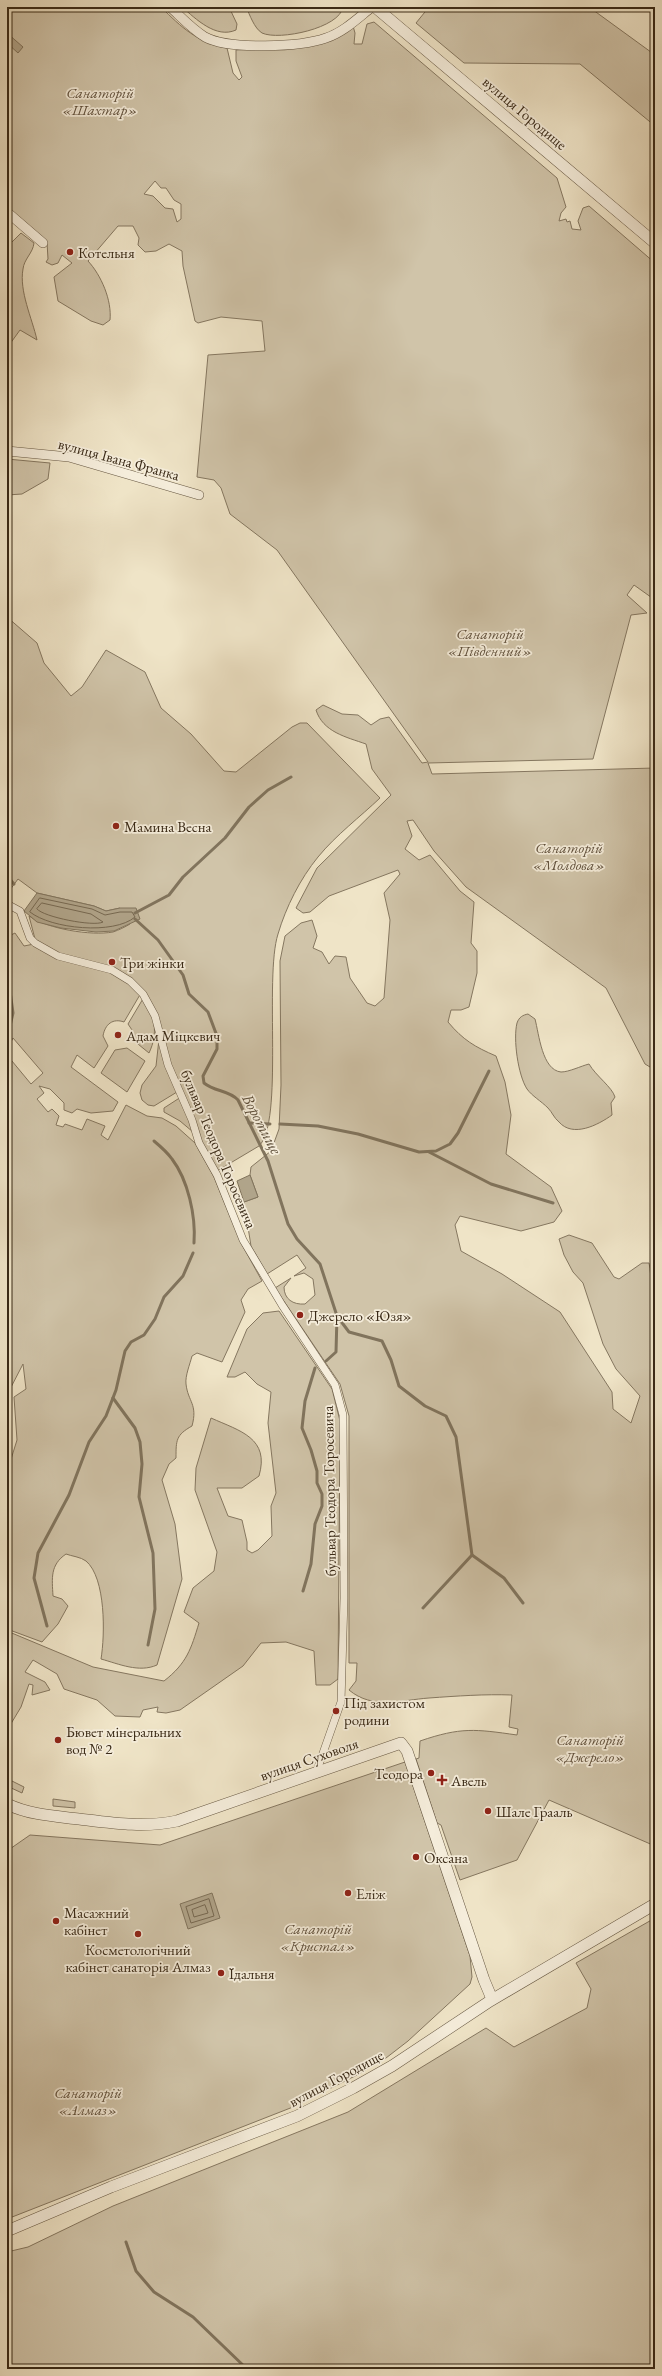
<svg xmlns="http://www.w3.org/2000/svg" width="662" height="2376" viewBox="0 0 662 2376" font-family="'EB Garamond',serif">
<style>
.green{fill:#d0c4a9;stroke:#857760;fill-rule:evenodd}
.water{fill:#b1a58b;stroke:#81745d}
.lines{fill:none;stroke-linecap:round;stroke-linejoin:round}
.shore{stroke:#766851;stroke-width:1}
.stream{stroke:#81745d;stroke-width:3}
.pedestrian-casing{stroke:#675843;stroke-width:8}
.minor-casing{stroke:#675843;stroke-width:10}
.tertiary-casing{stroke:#675843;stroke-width:12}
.pedestrian{stroke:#f5eddb;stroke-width:7}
.minor{stroke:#f5eddb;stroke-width:9}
.tertiary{stroke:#f5eddb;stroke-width:11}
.poi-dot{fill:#8f2418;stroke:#f5eddb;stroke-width:1.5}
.labels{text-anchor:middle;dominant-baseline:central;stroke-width:3.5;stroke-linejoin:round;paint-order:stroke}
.park-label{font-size:15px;font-style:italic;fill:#60503c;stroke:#f5eddb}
.street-label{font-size:15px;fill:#3a2a17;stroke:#f5eddb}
.poi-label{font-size:15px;fill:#3a2a17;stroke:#f5eddb;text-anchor:start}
.water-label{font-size:16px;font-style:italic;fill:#5e4f3a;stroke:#f5eddb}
</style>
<rect width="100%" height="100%" fill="#efe4c7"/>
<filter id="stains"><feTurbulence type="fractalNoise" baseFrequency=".005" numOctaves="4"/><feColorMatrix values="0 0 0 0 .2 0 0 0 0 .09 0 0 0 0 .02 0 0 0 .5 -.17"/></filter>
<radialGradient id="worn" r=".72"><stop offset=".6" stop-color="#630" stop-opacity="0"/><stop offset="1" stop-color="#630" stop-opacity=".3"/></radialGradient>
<g class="green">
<path d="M10 7H161C181 27 198 43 227 48L233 73 239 80 242 77 236 61V50L301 47 353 26 355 33 354 44H362L367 24 374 22 557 178 566 207 561 213 559 221 566 219 567 222 570 221 572 229 581 230 578 221 583 208 589 206 655 263V600L634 585 627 595 647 613 631 615 593 759 428 763 432 774 655 768V1070L645 1064 606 988 466 887 434 851 413 820 407 821 412 836 405 849 419 860 430 855 460 891 474 902 471 943 477 951V973L469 1007 461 1010H451L448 1022C463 1040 475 1047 496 1056L505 1082 511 1115 506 1154 551 1187 562 1211 554 1222 521 1231 460 1216 455 1225 461 1251 502 1274 560 1312 612 1392 613 1409 631 1423 640 1396 616 1369 603 1344 583 1283 573 1272 564 1255 559 1239 569 1235 592 1243 614 1277 619 1279 642 1263H649C652 1277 650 1291 655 1305V1846L549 1800 517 1860 460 1880 441 1825 437 1823 416 1759 419 1758 420 1741C461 1727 475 1729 517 1735L518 1729 509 1727 512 1695C485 1694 457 1696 429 1698 401 1700 373 1710 349 1690L356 1681 357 1663H349V1416L340 1384 275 1288 291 1278 284 1287C284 1299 293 1305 305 1304L315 1295 313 1279 304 1273 294 1276 306 1268 297 1255 267 1274 251 1246 244 1202 258 1197 250 1175 251 1167 271 1151 279 1129 281 1085 280 961 285 936 301 923 312 920 317 936 313 948 322 952 329 964 335 956 346 957 350 978 367 1003 375 1006 384 998 390 920 384 893 400 874 398 870 329 896 310 912 303 913 296 908 317 868 391 795 372 769 366 744C346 737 323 732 316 710L323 705 342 714 358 715 371 725 380 719 389 717 422 763 428 762 277 550 230 514 221 488 214 480 197 477 208 355 265 351 262 321 221 317 198 323 195 321 183 266 182 251 169 244 156 251 145 252 138 245 139 238 133 226H118L88 261C101 275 112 300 110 320L103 325 91 321 58 301 54 277 72 263 62 255 58 263 52 265 46 262 48 259 47 242 7 208V10ZM155 181 161 188H166L174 200 181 204V219L177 222 173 209 165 208 153 196 144 194Z"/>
<path d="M182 7H229L237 24 236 30C216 39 196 19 182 7Z"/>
<path d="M246 7H343C340 28 279 41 262 33 254 28 250 15 246 7Z"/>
<path d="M429 7H589L655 55V126L580 64 464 63 416 23Z"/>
<path d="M21 233 34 243C33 253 24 259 23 269 19 291 32 318 37 340L20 330 7 348V247Z"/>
<path d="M7 459 50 463 48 479 22 494 7 495Z"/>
<path d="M7 617 37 643 44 663 71 696 82 687 106 650 145 672 161 708 191 734 224 771 236 772 292 727 300 723H307L380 798C360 817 336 835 318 857 300 879 286 907 278 934 264 978 284 1122 259 1146L217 1171 202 1143 169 1064 157 1016 130 980 58 955 35 939 29 916C48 929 91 936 113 932 119 930 125 927 130 924L120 908 106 911 94 906 37 893 18 879 7 894Z"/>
<path d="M15 933 24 946 34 944 57 958 111 971 141 993 124 1022C113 1018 105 1024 103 1036L108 1046 94 1068 77 1055 71 1067 118 1102 113 1111 91 1113 77 1109 72 1113 64 1110V1103L50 1089 39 1086 44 1093 37 1099 48 1112 52 1109 59 1116 56 1125 63 1127 65 1124 82 1130 87 1119 105 1126 101 1135 108 1140 126 1105 147 1116 162 1118 176 1126 195 1143 214 1177 241 1243 262 1281 248 1289 241 1300 245 1312 222 1362 197 1353 192 1356C190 1364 185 1376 186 1384 188 1402 198 1404 192 1426 176 1435 176 1440 176 1458L169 1464 162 1480 175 1524 182 1579 157 1665C139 1673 119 1664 101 1659 105 1635 106 1578 86 1561 81 1557 71 1556 66 1554 50 1565 52 1578 53 1596L62 1599 68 1606 58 1624 42 1642 7 1629V1472L17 1440 14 1397 26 1389 23 1364 7 1395V1055L31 1084 43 1073 13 1038 7 1050V937Z"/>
<path d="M144 997C154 1016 159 1032 149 1053L133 1040 132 1030 128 1024Z"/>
<path d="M528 1014 535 1019C539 1034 542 1070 561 1072 569 1072 581 1066 589 1064 596 1076 612 1087 615 1097L611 1103 612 1115C598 1125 573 1138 559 1122 554 1118 552 1112 548 1108 541 1101 532 1096 527 1089 518 1075 513 1039 517 1023 519 1017 523 1015 528 1014Z"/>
<path d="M159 1039 177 1092 154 1106 148 1105 142 1100 140 1093 142 1085 156 1066Z"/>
<path d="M127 1048 145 1061 127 1092 101 1073 115 1050Z"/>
<path d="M181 1097 193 1132 180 1121 164 1112V1108Z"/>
<path d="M279 1311 332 1389 340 1421 338 1679 330 1685H316L314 1651 286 1642 261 1643 243 1666 180 1710 166 1713 157 1712 158 1707 143 1710 140 1717 115 1716 97 1700 64 1689 57 1674 33 1660 25 1672 45 1682 50 1690 32 1695 33 1685 29 1684 21 1707 9 1727V1744H7V1631L93 1667 164 1681C187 1663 191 1649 199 1623L184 1612 193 1588 214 1571 217 1552 195 1490 196 1468 211 1418C240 1431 270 1438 259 1476L242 1488H217L228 1516 242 1520 247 1542V1550L252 1553 258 1550 272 1536 271 1506 276 1493 268 1423 271 1392 257 1384 245 1372 235 1377H227L247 1329 263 1313Z"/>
<path d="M405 1762 470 1956 472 1977 470 1984 408 2041 386 2058 355 2076 293 2107 7 2219V1851L30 1835 160 1845Z"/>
<path d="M8 1779 24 1787 22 1793 7 1786Z"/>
<path d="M53 1799 75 1802V1808L53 1806Z"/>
<path d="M655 1918V2369H7V2252L28 2247 113 2206 348 2112 486 2028 514 2047 587 2008 591 1989 576 1963Z"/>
</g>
<g class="water">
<path d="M7 33 23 47 18 53 7 43Z"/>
<path d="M37 893 94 906 106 911 120 908H136L140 919 114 931 96 932 61 928 37 922 24 911Z"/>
<path d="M250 1175 258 1197 244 1202 237 1181Z"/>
<path d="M212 1893 220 1918 188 1929 180 1904Z"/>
</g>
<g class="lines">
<g class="shore">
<path d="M40 898 92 909 105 915 120 912H132L135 917C114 935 51 929 30 912Z"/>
<path d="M42 903 91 914 103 922C94 927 43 917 37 909Z"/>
<path d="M209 1899 214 1916 191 1923 186 1907Z"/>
<path d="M205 1905 208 1913 194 1917 192 1910Z"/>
</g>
<g class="stream">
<path d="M7 876 14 884"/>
<path d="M135 913 169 895 183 877 225 838 249 807 268 790 291 777"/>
<path d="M135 919 158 940 183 975 189 994 208 1012 217 1036V1049L203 1076 204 1083C215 1092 229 1090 238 1100L268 1161 288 1224 297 1239 320 1264 337 1316 349 1332 382 1341 391 1360 399 1386 425 1406 446 1416 456 1437 472 1555 423 1608"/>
<path d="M7 1039 13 1013 8 977"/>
<path d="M249 1123 270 1124"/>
<path d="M280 1124 318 1126 358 1134 419 1152 436 1151 450 1144 458 1133 489 1071"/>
<path d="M154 1141C160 1146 167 1152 172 1159 188 1180 196 1216 194 1243"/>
<path d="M429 1152 491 1184 553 1203"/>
<path d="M326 1361 336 1352 337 1316"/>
<path d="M113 1398 135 1428 140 1442 142 1464 139 1497 153 1553 155 1609 148 1645"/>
<path d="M472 1555 504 1578 523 1603"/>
<path d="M303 1591 311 1564 315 1524 322 1506V1494L317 1483V1471L311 1450 302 1428 305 1401 315 1368"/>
<path d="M47 1626 34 1578 38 1553 69 1495 89 1442 106 1416 116 1390 125 1351 131 1342 144 1335 155 1319 164 1297 183 1276 193 1253"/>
<path d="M126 2242 136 2271 154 2292 193 2317 247 2369"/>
</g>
<g class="pedestrian-casing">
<path id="pedestrian" d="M7 904 20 911 30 938 35 943 58 956 112 970 130 981 143 994 155 1016 168 1065 192 1120 199 1143 217 1175 243 1240 282 1305 335 1385 343 1415 344 1598 341 1702 316 1773"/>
</g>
<g class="minor-casing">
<g id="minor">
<path d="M170 7C181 17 192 29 205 37 229 50 301 47 326 38 344 32 358 18 372 7"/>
<path d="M7 212 43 243"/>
<path d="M7 451 69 457 199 495"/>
</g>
</g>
<g class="tertiary-casing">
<g id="tertiary">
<path d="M375 7 655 243"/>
<path d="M7 1804C30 1815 54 1816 79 1819 112 1823 144 1828 177 1821L401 1743 407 1751 484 1980 492 1999"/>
<path d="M7 2231 111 2187 297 2116 353 2088 392 2066 490 2001 655 1904"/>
</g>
</g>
<use href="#pedestrian" class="pedestrian"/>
<use href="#minor" class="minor"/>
<use href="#tertiary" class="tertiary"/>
</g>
<g class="poi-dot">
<circle cx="70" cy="252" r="4"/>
<circle cx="116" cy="826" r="4"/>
<circle cx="112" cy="962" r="4"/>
<circle cx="118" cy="1035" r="4"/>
<circle cx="300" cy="1315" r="4"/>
<circle cx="336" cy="1711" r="4"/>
<circle cx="58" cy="1740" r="4"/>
<circle cx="431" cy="1773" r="4"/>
<path d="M440 1774h4v4h4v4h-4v4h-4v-4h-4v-4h4z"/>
<circle cx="488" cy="1811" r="4"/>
<circle cx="416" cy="1857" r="4"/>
<circle cx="348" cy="1893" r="4"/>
<circle cx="56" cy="1921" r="4"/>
<circle cx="138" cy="1934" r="4"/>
<circle cx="221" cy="1973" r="4"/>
</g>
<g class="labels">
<g class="park-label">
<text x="100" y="92">Санаторій<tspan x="100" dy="17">«Шахтар»</tspan></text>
<text x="490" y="633">Санаторій<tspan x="490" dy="17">«Південний»</tspan></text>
<text x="569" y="847">Санаторій<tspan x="569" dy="17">«Молдова»</tspan></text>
<text x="590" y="1739">Санаторій<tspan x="590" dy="17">«Джерело»</tspan></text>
<text x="318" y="1928">Санаторій<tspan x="318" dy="17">«Кристал»</tspan></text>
<text x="88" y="2092">Санаторій<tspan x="88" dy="17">«Алмаз»</tspan></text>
</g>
<g class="street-label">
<text transform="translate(525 113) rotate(40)">вулиця Городище</text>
<text transform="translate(119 459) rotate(15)">вулиця Івана Франка</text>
<text transform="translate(219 1149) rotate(67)">бульвар Теодора Торосевича</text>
<text transform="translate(329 1491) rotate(-91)">бульвар Теодора Торосевича</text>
<text transform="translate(309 1759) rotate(-19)">вулиця Суховоля</text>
<text transform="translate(336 2078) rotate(-28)">вулиця Городище</text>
</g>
<g class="poi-label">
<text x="78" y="252">Котельня</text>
<text x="124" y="826">Мамина Весна</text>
<text x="120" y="962">Три жінки</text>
<text x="126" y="1035">Адам Міцкевич</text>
<text x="308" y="1315">Джерело «Юзя»</text>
<text x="344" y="1702">Під захистом<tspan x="344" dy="17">родини</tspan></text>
<text x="66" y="1731">Бювет мінеральних<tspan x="66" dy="17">вод № 2</tspan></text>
<text x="423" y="1773" text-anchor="end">Теодора</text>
<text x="451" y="1780">Авель</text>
<text x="496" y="1811">Шале Грааль</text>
<text x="424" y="1857">Оксана</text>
<text x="356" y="1893">Еліж</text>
<text x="64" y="1912">Масажний<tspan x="64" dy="17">кабінет</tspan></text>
<text x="138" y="1949" text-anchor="middle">Косметологічний<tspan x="138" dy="17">кабінет санаторія Алмаз</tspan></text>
<text x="229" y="1973">Їдальня</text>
</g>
<g class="water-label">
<text transform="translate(262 1124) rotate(62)">Воротище</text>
</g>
</g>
<rect width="662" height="2376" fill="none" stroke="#efe4c7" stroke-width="24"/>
<rect x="8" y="8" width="646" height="2360" fill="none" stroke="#3a2a17" stroke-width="2"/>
<rect x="12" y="12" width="638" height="2352" fill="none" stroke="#3a2a17"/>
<rect width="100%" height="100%" filter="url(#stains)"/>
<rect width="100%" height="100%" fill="url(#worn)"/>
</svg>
